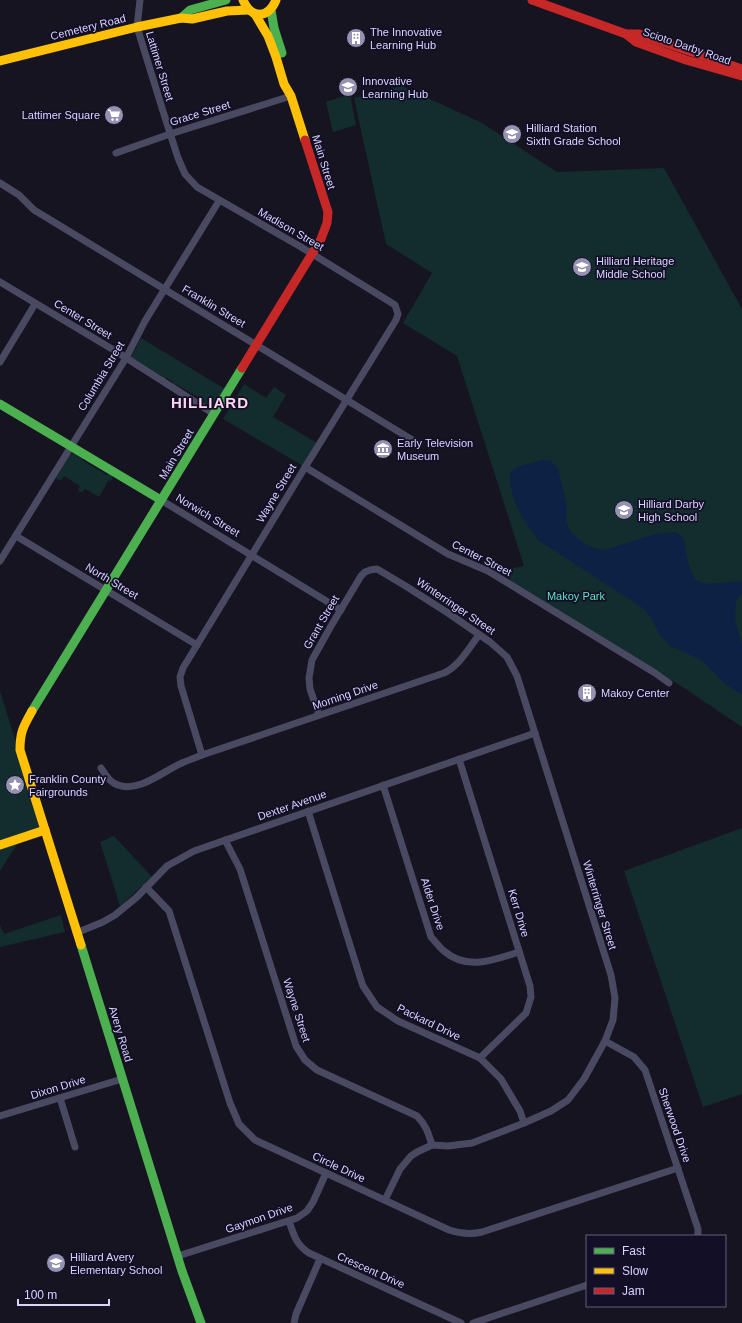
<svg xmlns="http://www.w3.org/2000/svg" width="742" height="1323" viewBox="0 0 742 1323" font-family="Helvetica,sans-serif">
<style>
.green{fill:#132c2d}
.water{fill:#0d2144}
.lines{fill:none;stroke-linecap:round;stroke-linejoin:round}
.street{stroke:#4a4962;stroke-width:7}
.fast{stroke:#4caf50;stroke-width:9}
.slow{stroke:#ffc107;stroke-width:9}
.jam{stroke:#c62828;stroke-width:9}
.labels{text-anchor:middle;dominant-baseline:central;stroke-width:3.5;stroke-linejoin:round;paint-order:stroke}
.street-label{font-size:11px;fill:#d9d4ff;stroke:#130f26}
.poi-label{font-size:11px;fill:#d9d4ff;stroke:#130f26;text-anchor:start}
.park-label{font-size:11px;fill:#5fe0c0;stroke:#130f26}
.district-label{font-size:15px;font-weight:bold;letter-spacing:1px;fill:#ffd6f0;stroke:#130f26}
</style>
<rect width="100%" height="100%" fill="#161421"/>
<g class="green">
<path d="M402 86 482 123 557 172 664 168 742 309V727L681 686 514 584 502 570 524 566 457 356 403 323 432 273 386 244 354 98Z"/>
<path d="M350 94 356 125 333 132 326 102Z"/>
<path d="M141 338 225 389 212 406 209 407 204 404 203 400 177 385 173 384V382L167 378 164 379 162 376 131 357Z"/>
<path d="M244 384 266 398 274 387 286 395 273 417 319 444 305 467 223 419Z"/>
<path d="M74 453 83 458 82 460 107 475 110 474 112 476V480L108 481 99 497 85 489 82 492H79L78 489 80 486 64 476 60 481 56 478 70 455Z"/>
<path d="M0 691 14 736 20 750 45 830 21 838 0 871Z"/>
<path d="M742 828V1094L703 1107 624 871Z"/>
<path d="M114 836 152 877 120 906 100 842Z"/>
<path d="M61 915 65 932 0 947V925L4 934Z"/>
</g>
<path class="water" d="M542 460 551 461 558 469 567 506 566 521 571 533 590 547 604 550 656 534 676 532 684 538C686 550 688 579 702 583 709 585 733 582 741 581L742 583V592L736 602 735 620 742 646V695L724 683 701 660 669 645 659 634 651 618 643 608 538 540C523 521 509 498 510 473L517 467Z"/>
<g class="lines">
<g class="street">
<path d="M140 0 137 27 162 108 178 158 185 174 197 187 301 247 379 295 395 305 398 314 396 320 307 464 183 668 180 677 181 686 202 755"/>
<path d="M116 153 170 134 291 96"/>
<path d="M0 183 19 195 34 210 44 216 419 444"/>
<path d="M0 282 117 352 214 414"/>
<path d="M0 362 35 304"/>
<path d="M305 467 448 554 488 571 655 673 669 683"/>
<path d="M161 500 341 610"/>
<path d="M16 536 197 645"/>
<path d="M0 561 126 358 145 321 219 201"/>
<path d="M319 715 310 689 309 678 312 660 331 626 361 576 365 572 370 570 377 569 404 585 448 613 490 642 507 657 517 676 611 975 615 998 613 1020 605 1041 584 1079 568 1100 551 1111 524 1123 472 1143 448 1146 432 1145 417 1152 411 1156 400 1169 385 1200"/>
<path d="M459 759 530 986 531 997 526 1013 487 1051 480 1058"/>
<path d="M101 768C106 775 110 783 118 785 139 793 163 771 182 763 188 760 195 758 202 755L444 673C460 665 468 649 479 635"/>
<path d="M383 785 431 937C435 941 439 947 444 951 467 971 494 960 519 952"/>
<path d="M308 811 360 977 363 986 377 1007 398 1021 480 1058 501 1079 520 1111 524 1123"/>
<path d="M225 840 240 869 296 1046 305 1060 317 1070 417 1116C426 1125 428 1132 432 1145"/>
<path d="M146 887 169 911 230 1103 239 1124 255 1140 449 1230C461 1234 470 1235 482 1232L678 1168"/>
<path d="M76 933 103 922 115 915 137 897 167 866 194 851 535 733"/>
<path d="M605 1041 634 1057 645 1070 698 1229V1236"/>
<path d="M60 1098 75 1147"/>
<path d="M0 1116 122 1079"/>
<path d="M289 1221C294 1236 296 1244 309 1253L461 1323"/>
<path d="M178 1256 297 1218 307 1211 313 1202 326 1173"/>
<path d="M294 1323 296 1314 320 1259"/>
<path d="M473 1323 587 1285"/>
</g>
<g class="fast">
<path d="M271 10 274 28 282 53"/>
<path d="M181 18 190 10 226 0"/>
<path d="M0 404 161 500"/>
<path d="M32 711 242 368"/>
<path d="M81 945 182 1271 201 1323"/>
</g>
<g class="slow">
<path d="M243 0C251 19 268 19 276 0"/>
<path d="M255 14 268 36 276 57 284 84 291 96 305 140"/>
<path d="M0 61 137 27 181 18 192 19 227 11 249 10"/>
<path d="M32 711C23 727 20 732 20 750L81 945"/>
<path d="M0 845 45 830"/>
</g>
<g class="jam">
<path d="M532 0 626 34H639L742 69"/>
<path d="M626 34 636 42 686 60 742 76"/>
<path d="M242 368 321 239 327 223 328 212 305 140"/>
</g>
</g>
<defs>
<g id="building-disc" transform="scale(1)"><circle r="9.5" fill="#9591b1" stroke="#130f26"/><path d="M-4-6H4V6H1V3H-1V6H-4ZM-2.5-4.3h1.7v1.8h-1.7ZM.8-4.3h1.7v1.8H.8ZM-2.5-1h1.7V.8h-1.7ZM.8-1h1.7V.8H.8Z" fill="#fff"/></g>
<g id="school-disc" transform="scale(1)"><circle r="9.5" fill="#9591b1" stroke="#130f26"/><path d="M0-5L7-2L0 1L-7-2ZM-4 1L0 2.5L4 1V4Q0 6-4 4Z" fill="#fff"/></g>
<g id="supermarket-disc" transform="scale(1)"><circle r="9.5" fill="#9591b1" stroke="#130f26"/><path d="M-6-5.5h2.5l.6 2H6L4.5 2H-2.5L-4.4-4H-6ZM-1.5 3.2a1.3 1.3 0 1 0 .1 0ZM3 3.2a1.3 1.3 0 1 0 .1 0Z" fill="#fff"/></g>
<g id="museum-disc" transform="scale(1)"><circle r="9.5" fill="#9591b1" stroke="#130f26"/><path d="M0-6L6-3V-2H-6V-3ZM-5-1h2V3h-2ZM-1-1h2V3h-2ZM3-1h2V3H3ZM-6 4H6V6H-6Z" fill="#fff"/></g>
<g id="sight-disc" transform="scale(1)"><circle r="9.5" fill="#9591b1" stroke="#130f26"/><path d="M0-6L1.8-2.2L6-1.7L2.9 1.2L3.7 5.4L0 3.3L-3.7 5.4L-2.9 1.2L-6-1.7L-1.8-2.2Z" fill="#fff"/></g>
</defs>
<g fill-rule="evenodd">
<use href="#building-disc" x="356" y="38"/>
<use href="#school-disc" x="348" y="87"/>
<use href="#supermarket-disc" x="114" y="115"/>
<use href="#school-disc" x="512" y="134"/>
<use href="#school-disc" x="582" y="267"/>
<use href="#museum-disc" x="383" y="449"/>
<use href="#school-disc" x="624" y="510"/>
<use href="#building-disc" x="587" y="693"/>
<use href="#sight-disc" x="15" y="785"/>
<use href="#school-disc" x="56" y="1263"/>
</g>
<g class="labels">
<g class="street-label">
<text transform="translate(88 27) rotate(-14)">Cemetery Road</text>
<text transform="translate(687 46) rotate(19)">Scioto Darby Road</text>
<text transform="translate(160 66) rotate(73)">Lattimer Street</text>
<text transform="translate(200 113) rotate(-17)">Grace Street</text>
<text transform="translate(324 162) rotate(73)">Main Street</text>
<text transform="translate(291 229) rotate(30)">Madison Street</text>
<text transform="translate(214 306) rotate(31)">Franklin Street</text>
<text transform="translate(83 319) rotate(31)">Center Street</text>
<text transform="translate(101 376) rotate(-59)">Columbia Street</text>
<text transform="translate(176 454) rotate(-59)">Main Street</text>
<text transform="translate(276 493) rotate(-59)">Wayne Street</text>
<text transform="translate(208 515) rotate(31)">Norwich Street</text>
<text transform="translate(482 558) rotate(27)">Center Street</text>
<text transform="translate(112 581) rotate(31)">North Street</text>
<text transform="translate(456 606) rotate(34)">Winterringer Street</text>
<text transform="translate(321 622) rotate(-60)">Grant Street</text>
<text transform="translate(345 695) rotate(-19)">Morning Drive</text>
<text transform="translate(292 805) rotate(-19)">Dexter Avenue</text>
<text transform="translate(433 904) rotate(72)">Alder Drive</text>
<text transform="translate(600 905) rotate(73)">Winterringer Street</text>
<text transform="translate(519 913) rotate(73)">Kerr Drive</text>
<text transform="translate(297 1010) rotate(72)">Wayne Street</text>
<text transform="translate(429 1022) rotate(26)">Packard Drive</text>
<text transform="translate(121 1034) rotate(73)">Avery Road</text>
<text transform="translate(58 1087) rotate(-17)">Dixon Drive</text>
<text transform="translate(675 1125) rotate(71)">Sherwood Drive</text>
<text transform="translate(339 1167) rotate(25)">Circle Drive</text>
<text transform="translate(259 1218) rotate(-19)">Gaymon Drive</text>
<text transform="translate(371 1270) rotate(24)">Crescent Drive</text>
</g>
<g class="poi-label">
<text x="370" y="32">The Innovative<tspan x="370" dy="13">Learning Hub</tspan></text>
<text x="362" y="81">Innovative<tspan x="362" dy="13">Learning Hub</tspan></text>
<text x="100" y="115" text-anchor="end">Lattimer Square</text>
<text x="526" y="128">Hilliard Station<tspan x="526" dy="13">Sixth Grade School</tspan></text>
<text x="596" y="261">Hilliard Heritage<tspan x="596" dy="13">Middle School</tspan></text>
<text x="397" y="443">Early Television<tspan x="397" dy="13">Museum</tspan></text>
<text x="638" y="504">Hilliard Darby<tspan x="638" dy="13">High School</tspan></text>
<text x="601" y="693">Makoy Center</text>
<text x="29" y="779">Franklin County<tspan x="29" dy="13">Fairgrounds</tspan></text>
<text x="70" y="1257">Hilliard Avery<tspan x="70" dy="13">Elementary School</tspan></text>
</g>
<g class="park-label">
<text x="576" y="596">Makoy Park</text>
</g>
<g class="district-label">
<text x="210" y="402">HILLIARD</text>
</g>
</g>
<rect x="586" y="1235" width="140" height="72" fill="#130f26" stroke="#625e7d"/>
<rect x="594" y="1248" width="20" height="6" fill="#4caf50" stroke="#625e7d"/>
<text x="622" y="1255" font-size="12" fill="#d9d4ff">Fast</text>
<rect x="594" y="1268" width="20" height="6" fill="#ffc107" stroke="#625e7d"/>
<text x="622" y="1275" font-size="12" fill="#d9d4ff">Slow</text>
<rect x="594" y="1288" width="20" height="6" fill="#c62828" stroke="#625e7d"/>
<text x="622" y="1295" font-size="12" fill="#d9d4ff">Jam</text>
<path d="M18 1299v6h91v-6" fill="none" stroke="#d9d4ff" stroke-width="2"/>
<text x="24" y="1299" font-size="12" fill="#d9d4ff" stroke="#130f26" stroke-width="3" paint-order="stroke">100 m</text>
</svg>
